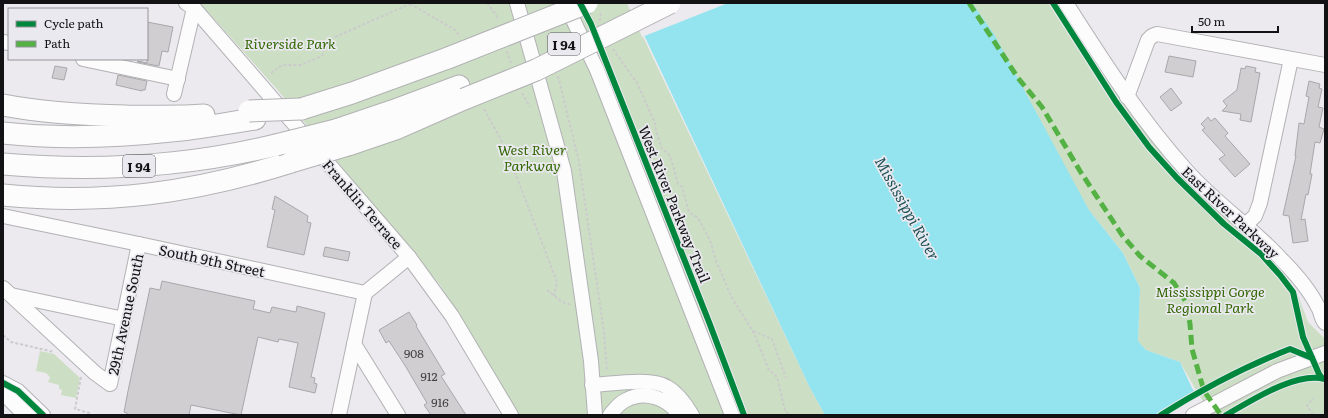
<svg xmlns="http://www.w3.org/2000/svg" width="1328" height="418" viewBox="0 0 1328 418" font-family="Literata,serif">
<style>
.green{fill:#ccdfc4}
.water{fill:#94e4ef}
.pier{fill:#eceaef}
.building{fill:#d0ced0;stroke:#a9a7a9}
.lines{fill:none;stroke-linecap:round;stroke-linejoin:round}
.minor-casing{stroke:#b2b1b4;stroke-width:16}
.highway-casing{stroke:#b2b1b4;stroke-width:23}
.path{stroke:#cbcbcc;stroke-width:2;stroke-dasharray:3 2;stroke-linecap:butt}
.minor{stroke:#fcfcfd;stroke-width:14}
.highway{stroke:#fcfcfd;stroke-width:21}
.highway-bridge-casing{stroke:#b2b1b4;stroke-width:23;stroke-linecap:butt}
.highway-bridge{stroke:#fcfcfd;stroke-width:21}
.quiet{stroke:#54b144;stroke-width:5;stroke-dasharray:10 5;stroke-linecap:butt}
.cycleway-casing{stroke:#ebe9f0;stroke-width:8}
.cycleway{stroke:#00873e;stroke-width:6}
.labels{text-anchor:middle;dominant-baseline:central;stroke-width:3.5;stroke-linejoin:round;paint-order:stroke}
.number-label{font-size:12px;fill:#424143}
.shield{fill:#ebe9f0;stroke:#535256;stroke-width:1}
.shield-label{font-size:13px;font-weight:bold;fill:#121214}
.park-label{font-size:14px;font-style:italic;fill:#316700;stroke:#ebe9f0}
.street-label{font-size:14px;fill:#121214;stroke:#ebe9f0}
.water-label{font-size:15px;font-style:italic;fill:#1f5258;stroke:#ebe9f0}
</style>
<rect width="100%" height="100%" fill="#eceaef"/>
<g class="green">
<path d="M194 3H627L810 388 825 415H519L440 285 275 87 209 13Z"/>
<path d="M964 3H1060L1158 144 1212 207 1258 246 1284 274 1297 293 1308 322 1325 339V415H1210L1180 362 1146 350 1138 341 1140 288 1123 253 1089 210Z"/>
<path d="M40 351 54 354 80 378 76 398 61 395 62 390 59 389V385L48 382 50 377 46 373 36 371Z"/>
</g>
<path class="water" d="M629 3H972L994 34 1089 210 1123 253 1140 288 1138 341 1146 350 1180 362 1192 388 1209 415H825L810 388Z"/>
<g class="pier">
<path d="M627 3H728L642 37Z"/>
<path d="M1198 393 1211 415H1158Z"/>
</g>
<g class="building">
<path d="M147 22 173 27 168 52 162 51 159 66 137 62 138 61 147 63Z"/>
<path d="M1169 56 1196 61 1193 77 1165 72Z"/>
<path d="M55 66 67 68 64 80 52 78Z"/>
<path d="M1246 66 1256 68 1255 72 1260 73 1251 122 1240 120 1241 114 1222 111 1227 106 1223 101 1237 90 1241 68 1245 69Z"/>
<path d="M118 75 147 81 145 90H142V91L116 85Z"/>
<path d="M1309 81 1320 84 1319 88 1322 89 1318 107 1323 108 1319 127 1324 129 1320 143 1315 142 1310 174H1312L1308 195 1306 194 1301 220 1305 219 1308 241 1293 243 1289 216 1283 215 1296 156H1295L1299 123 1304 124 1309 97 1306 96Z"/>
<path d="M1171 88 1182 103 1171 111 1160 97Z"/>
<path d="M1208 117 1211 121 1215 118 1228 133 1225 136 1250 164 1235 177 1219 159 1225 155 1202 130 1205 128 1201 124Z"/>
<path d="M275 196 308 216 307 222 311 223 304 255 267 247 275 210 272 209Z"/>
<path d="M325 247 350 252 348 261 323 256Z"/>
<path d="M162 281 255 301 253 309 270 313 272 307 296 312 297 306 325 313 311 377 315 378 314 383 317 384 315 393 289 387 298 343 279 339 278 342 258 337 241 415 191 405 189 415H127V413L124 412 128 391 150 288 160 290Z"/>
<path d="M409 312 417 325 416 326 445 374 441 376 466 415H431L424 405 427 403 406 367 389 341 386 343 379 330Z"/>
</g>
<g class="lines">
<g class="minor-casing">
<g id="minor">
<path d="M186 3 194 8 409 257 452 316 511 415"/>
<path d="M517 3 564 171 591 361 595 415"/>
<path d="M565 3 597 70 732 415"/>
<path d="M1066 3C1103 61 1140 119 1186 170 1215 203 1252 227 1281 259 1295 273 1309 289 1318 307 1321 312 1321 318 1325 323"/>
<path d="M3 42 9 43"/>
<path d="M83 59 178 79"/>
<path d="M174 94 194 8"/>
<path d="M1127 97 1148 40 1152 36 1157 34 1325 65"/>
<path d="M3 216 139 244 365 293"/>
<path d="M1245 225 1255 216 1260 203 1291 59"/>
<path d="M3 288 95 373 110 384 139 244"/>
<path d="M365 293 409 257"/>
<path d="M11 295 124 319"/>
<path d="M354 344 398 415"/>
<path d="M3 383 18 391 43 415"/>
<path d="M592 385C611 384 652 377 667 387 678 393 686 405 692 415"/>
<path d="M3 389 10 400 25 415"/>
<path d="M339 415 365 293"/>
<path d="M610 415C615 409 619 403 626 400 645 390 668 398 679 415"/>
<path d="M1193 415 1277 371 1325 353"/>
</g>
</g>
<g class="highway-casing">
<g id="highway">
<path d="M3 105C44 113 86 115 127 116 153 116 178 117 204 115"/>
<path d="M301 109 352 93 448 58"/>
<path d="M336 130 392 111 459 86"/>
<path d="M3 133C58 139 116 137 171 131 199 129 227 123 255 119"/>
<path d="M348 145 398 128 464 99"/>
<path d="M3 164C96 172 186 167 276 145"/>
<path d="M3 195C105 205 194 193 291 162"/>
</g>
</g>
<g class="path">
<path d="M487 3 496 15 498 20"/>
<path d="M410 4 457 31 459 37"/>
<path d="M600 21 601 11"/>
<path d="M547 35 550 46"/>
<path d="M613 49 637 83 655 123 656 131 662 149 668 153 671 159 678 184 682 187 689 212 698 218 710 240 716 261 733 300 753 331 769 370 777 377 785 410 789 415"/>
<path d="M507 51 511 63"/>
<path d="M271 73 282 65H301L322 56 328 40 410 4 409 3"/>
<path d="M558 76 579 162 604 332 607 371"/>
<path d="M522 93 530 107"/>
<path d="M484 109 506 149 557 282 554 296"/>
<path d="M547 290 562 302 572 305"/>
<path d="M753 331 772 339 786 378"/>
<path d="M3 335 11 342 54 352"/>
<path d="M81 377 75 409 90 413"/>
<path d="M1313 415 1307 405 1314 398"/>
</g>
<use href="#minor" class="minor"/>
<use href="#highway" class="highway"/>
<g class="highway-bridge-casing">
<g id="highway-bridge">
<path d="M448 58 587 3"/>
<path d="M464 99 536 70 670 3"/>
<path d="M249 111 301 109"/>
<path d="M276 145 336 130"/>
<path d="M291 162 348 145"/>
</g>
</g>
<use href="#highway-bridge" class="highway-bridge"/>
<path class="quiet" d="M969 3 1018 78 1042 107 1080 171 1122 235 1140 256 1174 283 1186 302 1190 324 1192 349 1204 391 1221 415"/>
<g class="cycleway-casing">
<g id="cycleway">
<path d="M580 3 591 24 709 322 744 415"/>
<path d="M1053 3 1116 102 1149 147 1177 178 1224 224 1261 254 1280 275 1293 292 1303 337 1319 374 1322 378"/>
<path d="M3 383 18 391 43 415"/>
<path d="M1161 415C1201 390 1246 366 1290 349L1312 358"/>
<path d="M1226 415C1251 401 1296 371 1325 379"/>
</g>
</g>
<use href="#cycleway" class="cycleway"/>
</g>
<g class="labels">
<g class="number-label">
<text x="414" y="353">908</text>
<text x="429" y="376">912</text>
<text x="440" y="402">916</text>
</g>
<g class="shield">
<rect x="548" y="33" width="32" height="22" rx="3"/>
<rect x="123" y="155" width="32" height="22" rx="3"/>
</g>
<g class="shield-label">
<text x="564" y="44">I 94</text>
<text x="139" y="166">I 94</text>
</g>
<g class="park-label">
<text x="290" y="43">Riverside Park</text>
<text x="532" y="149">West River<tspan x="532" dy="16">Parkway</tspan></text>
<text x="1210" y="291">Mississippi Gorge<tspan x="1210" dy="16">Regional Park</tspan></text>
</g>
<g class="street-label">
<text transform="translate(363 204) rotate(49)">Franklin Terrace</text>
<text transform="translate(675 204) rotate(68)">West River Parkway Trail</text>
<text transform="translate(1231 212) rotate(43)">East River Parkway</text>
<text transform="translate(212 260) rotate(12)">South 9th Street</text>
<text transform="translate(125 314) rotate(-78)">29th Avenue South</text>
</g>
<g class="water-label">
<text transform="translate(908 208) rotate(61)">Mississippi River</text>
</g>
</g>
<rect width="1328" height="418" fill="none" stroke="#121214" stroke-width="8"/>
<rect x="8" y="8" width="140" height="52" fill="#ebe9f0" stroke="#949398"/>
<rect x="16" y="21" width="20" height="6" fill="#00873e" stroke="#949398"/>
<text x="44" y="28" font-size="12" fill="#121214">Cycle path</text>
<rect x="16" y="41" width="20" height="6" fill="#54b144" stroke="#949398"/>
<text x="44" y="48" font-size="12" fill="#121214">Path</text>
<path d="M1192 26v6h86v-6" fill="none" stroke="#121214" stroke-width="2"/>
<text x="1198" y="26" font-size="12" fill="#121214" stroke="#ebe9f0" stroke-width="3" paint-order="stroke">50 m</text>
</svg>
